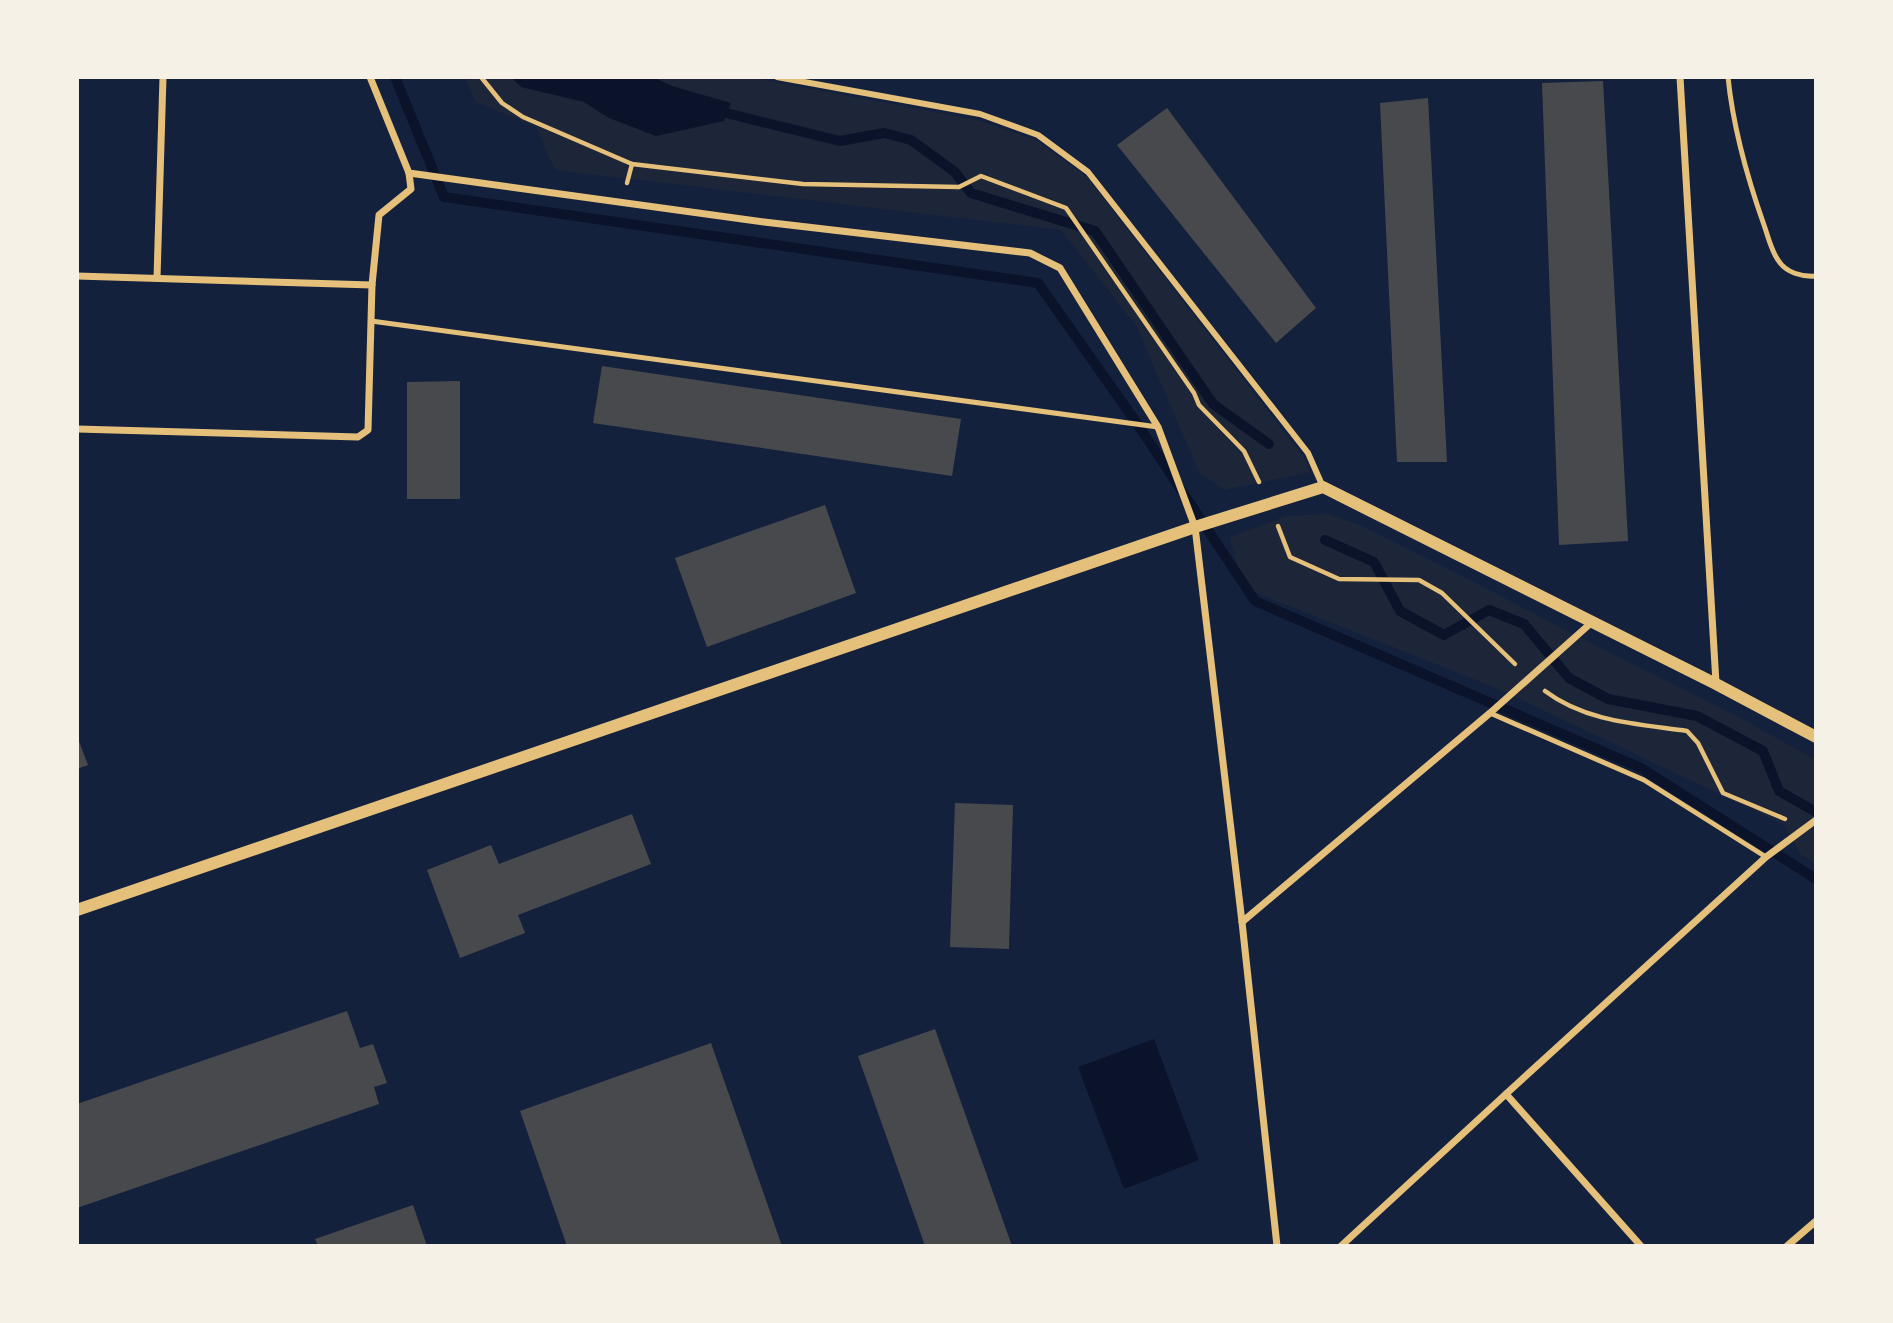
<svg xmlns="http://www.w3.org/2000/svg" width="1893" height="1323" viewBox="0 0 1893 1323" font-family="'Source Sans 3',sans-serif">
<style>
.green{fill:#1d2539}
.water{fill:#0b132b}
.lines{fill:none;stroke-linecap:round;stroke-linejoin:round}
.stream{stroke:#0b132b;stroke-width:10}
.building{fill:#48494c}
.path{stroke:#e5c07b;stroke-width:4.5}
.service{stroke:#e5c07b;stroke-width:5}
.pedestrian{stroke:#e5c07b;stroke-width:6}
.minor{stroke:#e5c07b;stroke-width:7}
.tertiary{stroke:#e5c07b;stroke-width:12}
</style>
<rect width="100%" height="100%" fill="#14213d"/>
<g class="green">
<path d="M465 77H758L769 81 977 120 1034 139 1087 177 1305 459 1311 472 1224 490 1199 472 1137 327 1061 230 555 170 536 127 476 102Z"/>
<path d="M1328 514 1360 525 1474 582 1594 645 1737 716 1816 760V864L1801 855 1785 825 1496 688 1242 587 1230 537 1286 516Z"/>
</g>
<g class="water">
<path d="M511 77H653L672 86 731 103 724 121 656 136 609 118 584 102 521 87Z"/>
<path d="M1154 1039 1199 1160 1124 1189 1078 1067Z"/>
</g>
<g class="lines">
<g class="stream">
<path d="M395 77 444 197 1038 283 1136 422 1255 601 1641 768 1816 879"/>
<path d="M714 110 840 141 884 133 911 140 955 172 971 193 1095 231 1213 404 1269 444"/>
<path d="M1325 540 1374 562 1400 611 1444 635 1489 610 1524 624 1569 678 1608 699 1697 716 1763 751 1779 791 1816 812"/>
</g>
</g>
<g class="building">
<path d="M1603 81 1628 541 1559 545 1542 83Z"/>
<path d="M1428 98 1447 462H1397L1380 103Z"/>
<path d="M1167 108 1316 308 1276 343 1117 145Z"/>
<path d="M602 366 961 419 952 476 593 423Z"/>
<path d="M460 381V499H407V382Z"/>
<path d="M825 505 856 593 707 647 675 558Z"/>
<path d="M77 736 88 765 77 769Z"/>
<path d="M955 803 1013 805 1009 949 950 947Z"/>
<path d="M632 814 651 864 518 915 525 933 460 958 427 870 491 845 499 864Z"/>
<path d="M347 1011 360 1048 373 1044 387 1083 374 1087 379 1104 77 1208V1104Z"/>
<path d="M935 1029 1012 1246H925L858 1056Z"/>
<path d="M711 1043 782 1246H567L520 1111Z"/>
<path d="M413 1205 427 1246H318L315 1239Z"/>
</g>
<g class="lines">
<g class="path">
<path d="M481 77 502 103 523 117 632 164 803 184 959 187 981 176 1066 208 1194 393 1199 405 1244 451 1259 482"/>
<path d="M627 183 632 164"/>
<path d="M1278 526 1290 557 1339 579 1419 580 1442 593 1515 664"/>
<path d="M1545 691C1586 722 1638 724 1687 731L1698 743 1723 793 1785 819"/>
</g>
<g class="service">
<path d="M1728 77C1733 127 1747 177 1764 225 1768 236 1771 250 1778 260 1786 273 1802 277 1816 276"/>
<path d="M371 321 1158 427"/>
<path d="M1490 713 1644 780 1766 857"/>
</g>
<path class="pedestrian" d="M777 77 980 114 1038 135 1088 172 1308 453 1323 487"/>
<g class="minor">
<path d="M370 77 409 173 764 222 1030 253 1060 268 1158 427 1195 527 1242 922"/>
<path d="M1680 77 1716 683"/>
<path d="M77 276 372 285 379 215 411 189 409 173"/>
<path d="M157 278 163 77"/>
<path d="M77 429 358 437 368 430 372 285"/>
<path d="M1506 1094 1766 857 1816 820"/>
<path d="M1277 1246 1242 922 1490 713 1591 623"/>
<path d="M1341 1246 1506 1094 1641 1246"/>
<path d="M1787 1246 1816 1221"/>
</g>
<path class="tertiary" d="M77 910 1195 527 1323 487 1716 684 1816 737"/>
</g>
<rect width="1893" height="1323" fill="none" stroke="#f6f1e7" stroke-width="158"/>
</svg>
